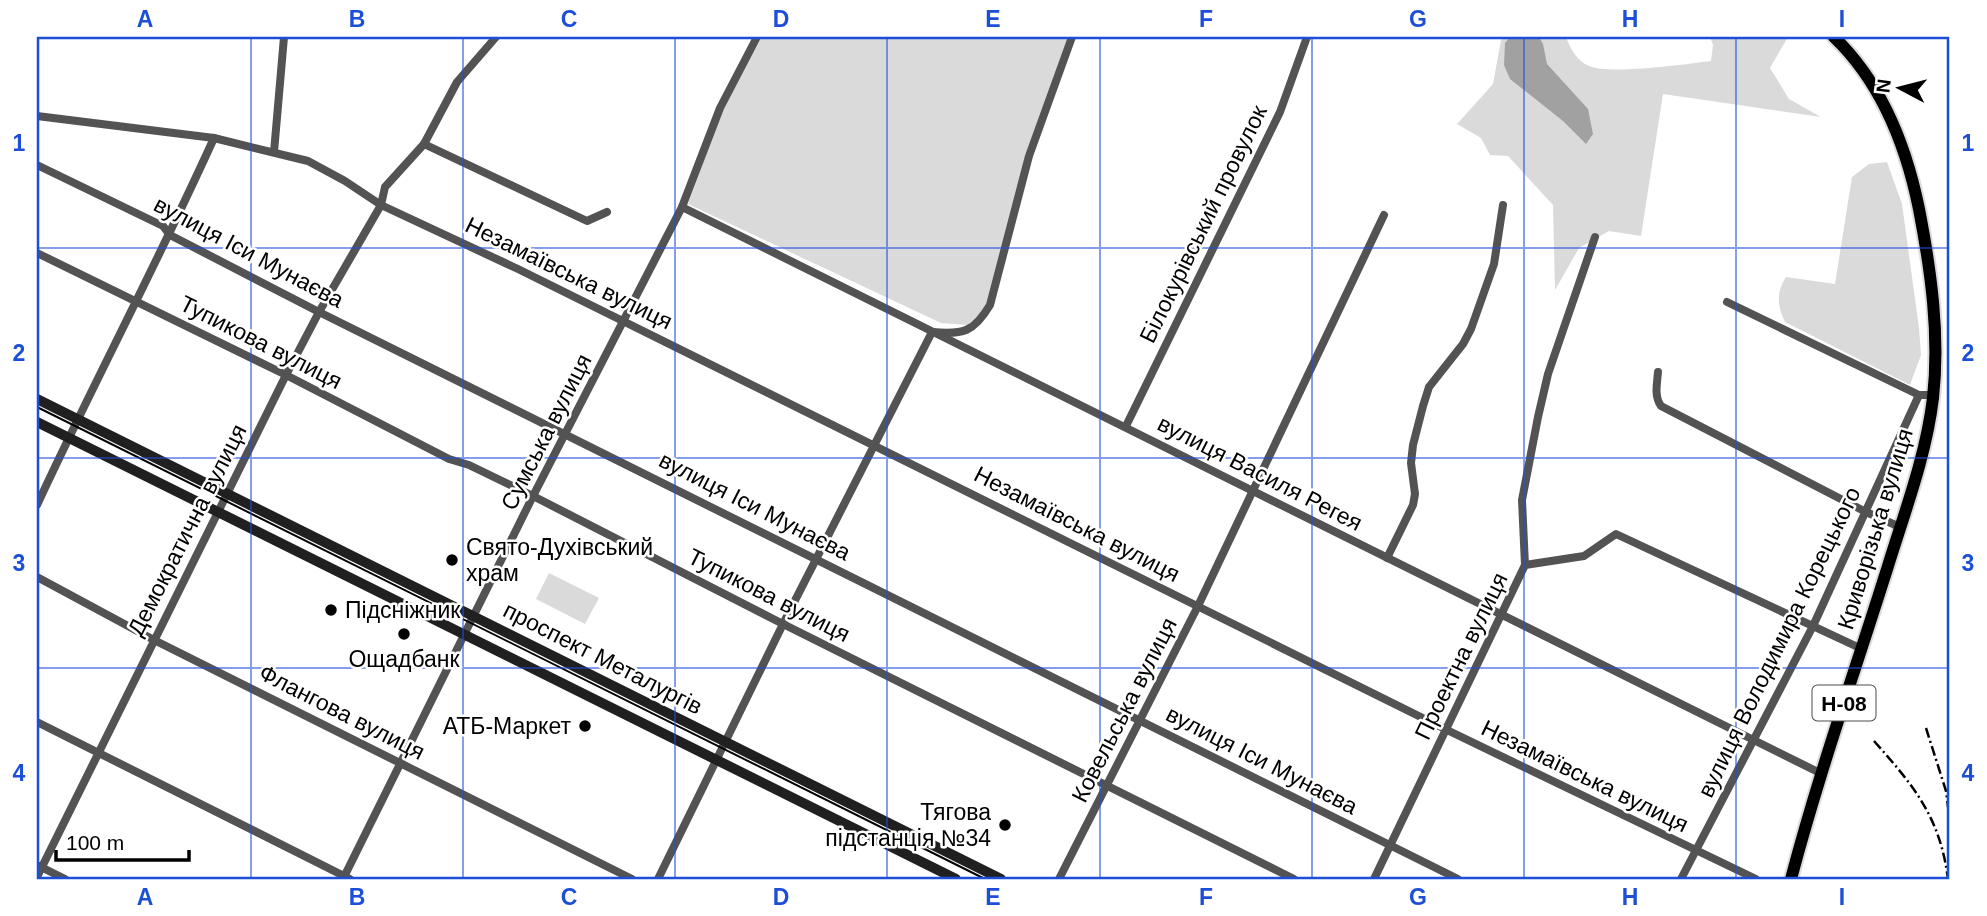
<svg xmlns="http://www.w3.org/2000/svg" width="1987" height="916" viewBox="0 0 1987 916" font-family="Helvetica,sans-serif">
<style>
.green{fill:#dadada}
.water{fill:#a1a1a1}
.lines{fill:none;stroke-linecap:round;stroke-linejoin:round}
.primary-casing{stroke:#dbdbdb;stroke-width:16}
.street{stroke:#535353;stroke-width:8}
.secondary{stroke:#202020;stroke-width:10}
.primary{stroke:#000;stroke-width:12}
.tram{stroke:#000;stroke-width:2}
.rail{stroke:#000;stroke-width:2.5;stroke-dasharray:10 3.5 2 3.5;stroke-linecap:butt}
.grid{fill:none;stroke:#1d4ed8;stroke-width:2;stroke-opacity:0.55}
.poi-dot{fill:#000;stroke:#fff;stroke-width:2.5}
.labels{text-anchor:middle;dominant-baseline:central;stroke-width:5;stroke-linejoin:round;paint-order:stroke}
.shield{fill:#fff;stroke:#4c4c4c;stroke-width:2}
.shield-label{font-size:21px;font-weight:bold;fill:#000}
.street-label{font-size:23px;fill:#000;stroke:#fff}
.poi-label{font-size:23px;fill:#000;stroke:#fff;text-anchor:start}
.neatline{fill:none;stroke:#1d4ed8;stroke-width:2.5}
.grid-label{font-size:23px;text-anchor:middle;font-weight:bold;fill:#1d4ed8}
</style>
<rect width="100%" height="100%" fill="#fff"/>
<g class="green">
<path d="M762 37H1068L1024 166 985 311 967 325 941 323 688 204 723 109Z"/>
<path d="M1504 37H1566C1570 48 1577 61 1589 66 1610 75 1686 64 1711 61L1713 45 1710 37H1788L1770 68 1789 99 1821 117 1663 94 1641 236 1609 231 1579 248 1555 290 1553 205 1508 156 1490 155 1481 138 1457 124 1493 84 1501 40Z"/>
<path d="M1887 162 1902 204 1919 328 1921 355 1910 385 1785 322C1777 305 1776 293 1786 277L1835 284 1852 177 1869 164Z"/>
<path d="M549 573 599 598 585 624 536 599Z"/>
</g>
<path class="water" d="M1510 37H1539L1543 44 1547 64 1588 109 1593 134 1586 144 1563 121 1510 79 1504 65 1505 43Z"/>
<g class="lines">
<g class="primary-casing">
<path id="primary" d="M1791 879C1819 773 1855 671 1888 566 1905 511 1926 456 1933 398 1940 335 1931 271 1919 209 1906 145 1882 83 1834 37"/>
</g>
<g class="street">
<path d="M37 116 214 138 308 161 345 181 381 205 518 269 1447 730 1756 879"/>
<path d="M424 144 587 221 607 212"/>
<path d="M274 152 284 37"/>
<path d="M37 165 163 226 170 235 319 312 1458 879"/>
<path d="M682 207 1820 773"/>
<path d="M37 253 286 375 449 459 469 465 533 496 783 624 1294 879"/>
<path d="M1727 302 1919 395"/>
<path d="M1658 372C1657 384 1654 396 1661 406L1866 512 1900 527"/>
<path d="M1126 426 1280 112 1307 37"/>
<path d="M37 505C94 382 158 262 214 138"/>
<path d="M1387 558 1413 505 1415 494 1411 463 1413 445 1423 406 1429 387 1463 344 1471 329 1494 264 1503 205"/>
<path d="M1525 565 1584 556 1616 534 1862 649"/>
<path d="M37 577 154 640 632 879"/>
<path d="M37 722 350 879"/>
<path d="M39 866 65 879"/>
<path d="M37 877 286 375 319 312 381 205 385 187 424 144 457 82 496 37"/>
<path d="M343 879 533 496 682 207 720 108 757 37"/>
<path d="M658 879 783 624 932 332C963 335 974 332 990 305L1029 156 1072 37"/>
<path d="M1059 879 1198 606 1384 215"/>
<path d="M1374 879 1525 565 1522 500 1538 417 1548 374 1595 237"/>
<path d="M1681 879 1813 626 1919 395H1933"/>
</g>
<g class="secondary">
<path d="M37 399 1001 879"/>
<path d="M37 422 956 879"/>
</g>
<use href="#primary" class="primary"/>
<path class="tram" d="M37 407 985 879"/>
<g class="rail">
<path d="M1926 728 1946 791 1950 822"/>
<path d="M1874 741C1914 786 1940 817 1948 879"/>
</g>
</g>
<path class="grid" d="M251 37V879M463 37V879M675 37V879M887 37V879M1100 37V879M1312 37V879M1524 37V879M1736 37V879M37 248H1950M37 458H1950M37 668H1950"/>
<g class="poi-dot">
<circle cx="452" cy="560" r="7"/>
<circle cx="331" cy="610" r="7"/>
<circle cx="404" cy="634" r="7"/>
<circle cx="585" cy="726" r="7"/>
<circle cx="1005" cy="825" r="7"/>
</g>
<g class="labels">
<rect class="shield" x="1812.5" y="685.5" width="63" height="35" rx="5"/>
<g class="shield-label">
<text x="1844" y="703">Н-08</text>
</g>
<g class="street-label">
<text transform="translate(1203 224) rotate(-64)">Білокурівський провулок</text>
<text transform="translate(249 252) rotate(28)">вулиця Іси Мунаєва</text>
<text transform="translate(569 273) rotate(26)">Незамаївська вулиця</text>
<text transform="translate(261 342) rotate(27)">Тупикова вулиця</text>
<text transform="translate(546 432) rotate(-63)">Сумська вулиця</text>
<text transform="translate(1260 473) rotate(27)">вулиця Василя Регея</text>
<text transform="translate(755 506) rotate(27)">вулиця Іси Мунаєва</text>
<text transform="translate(1077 524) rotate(27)">Незамаївська вулиця</text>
<text transform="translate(1875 529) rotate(-73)">Криворізька вулиця</text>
<text transform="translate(187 530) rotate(-63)">Демократична вулиця</text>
<text transform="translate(769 595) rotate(27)">Тупикова вулиця</text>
<text transform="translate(1779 642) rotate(-64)">вулиця Володимира Корецького</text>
<text transform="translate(1461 656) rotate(-64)">Проектна вулиця</text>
<text transform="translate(603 658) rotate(27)">проспект Металургів</text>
<text transform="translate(1124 710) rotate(-63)">Ковельська вулиця</text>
<text transform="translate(342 712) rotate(27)">Флангова вулиця</text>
<text transform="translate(1262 760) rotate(27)">вулиця Іси Мунаєва</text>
<text transform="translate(1585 776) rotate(26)">Незамаївська вулиця</text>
</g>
<g class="poi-label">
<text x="466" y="547">Свято-Духівський<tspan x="466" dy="26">храм</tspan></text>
<text x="345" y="610">Підсніжник</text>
<text x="404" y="659" text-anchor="middle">Ощадбанк</text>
<text x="571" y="726" text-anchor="end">АТБ-Маркет</text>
<text x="991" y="812" text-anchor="end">Тягова<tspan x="991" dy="26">пiдстанцiя №34</tspan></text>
</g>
</g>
<rect width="1987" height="916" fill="none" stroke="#ffffff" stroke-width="77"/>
<g transform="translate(1900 88) rotate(277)" stroke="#ffffff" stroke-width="5" paint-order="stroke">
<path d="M0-5L12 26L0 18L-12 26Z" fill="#000000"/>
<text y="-10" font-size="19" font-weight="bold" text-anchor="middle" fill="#000000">N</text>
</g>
<path d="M56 850v10h133v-10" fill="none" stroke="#000000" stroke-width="3.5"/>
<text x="66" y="850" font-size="21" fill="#000000" stroke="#ffffff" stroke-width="5" paint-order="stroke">100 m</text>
<rect x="38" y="38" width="1910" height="840" class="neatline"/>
<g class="grid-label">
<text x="145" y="27">A</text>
<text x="357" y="27">B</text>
<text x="569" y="27">C</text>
<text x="781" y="27">D</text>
<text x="993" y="27">E</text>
<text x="1206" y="27">F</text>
<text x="1418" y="27">G</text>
<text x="1630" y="27">H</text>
<text x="1842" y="27">I</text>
<text x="19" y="151">1</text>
<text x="1968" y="151">1</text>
<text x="19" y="361">2</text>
<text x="1968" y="361">2</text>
<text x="19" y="571">3</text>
<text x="1968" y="571">3</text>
<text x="19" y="781">4</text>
<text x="1968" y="781">4</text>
<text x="145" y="905">A</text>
<text x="357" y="905">B</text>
<text x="569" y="905">C</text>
<text x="781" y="905">D</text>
<text x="993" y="905">E</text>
<text x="1206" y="905">F</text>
<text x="1418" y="905">G</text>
<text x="1630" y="905">H</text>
<text x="1842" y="905">I</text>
</g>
</svg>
